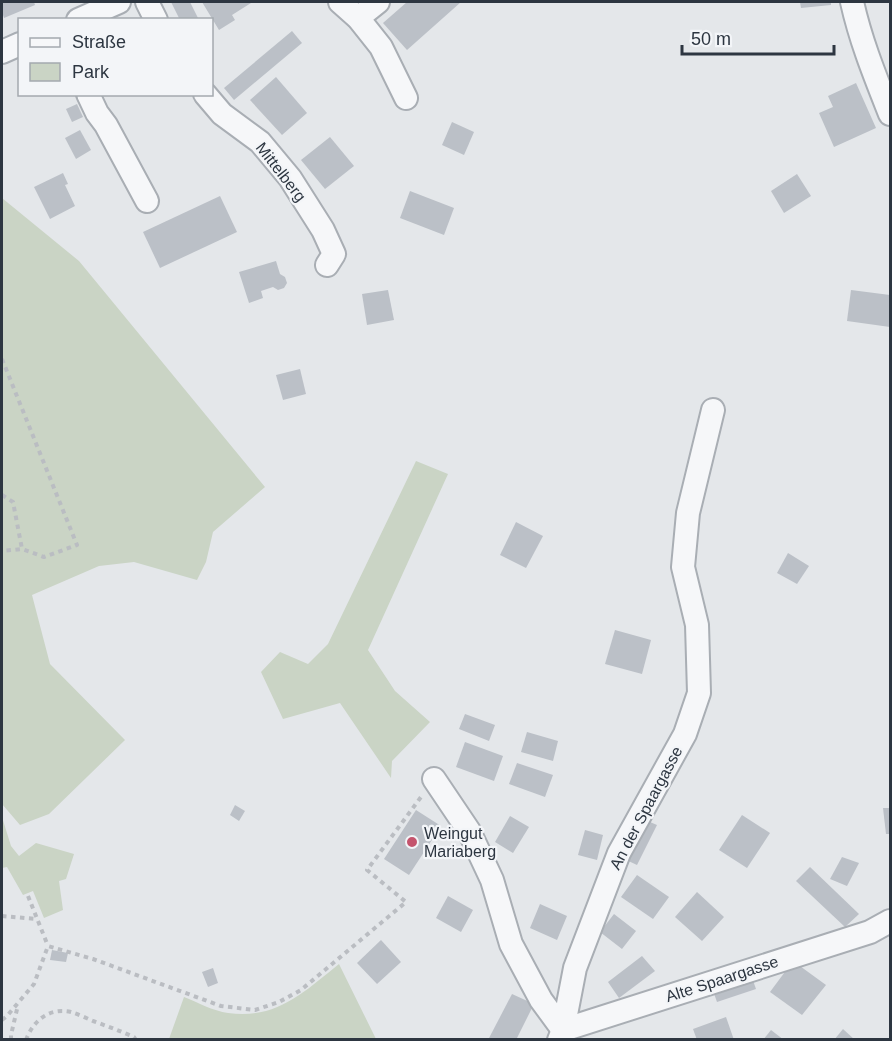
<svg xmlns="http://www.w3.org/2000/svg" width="892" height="1041" viewBox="0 0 892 1041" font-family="Arial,sans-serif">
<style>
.green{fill:#cad4c5}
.building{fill:#bbc0c7}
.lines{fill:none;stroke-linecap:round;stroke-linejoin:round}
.minor-casing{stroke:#a9aeb4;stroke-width:26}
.path{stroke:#babdc2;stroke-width:4;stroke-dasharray:4.5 4.5;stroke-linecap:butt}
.minor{stroke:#f6f7f9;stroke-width:22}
.poi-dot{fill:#c4546d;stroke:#f3f5f8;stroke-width:2}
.labels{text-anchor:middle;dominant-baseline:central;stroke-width:4.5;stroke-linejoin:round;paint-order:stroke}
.street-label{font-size:16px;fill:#2d3641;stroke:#f3f5f8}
.poi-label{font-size:16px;fill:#2d3641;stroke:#f3f5f8;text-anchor:start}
</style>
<rect width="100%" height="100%" fill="#e4e7ea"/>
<g class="green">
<path d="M2 198 79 261 265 487 213 532 206 562 197 580 134 562 99 566 32 595 50 664 125 740 49 814 20 825 2 804Z"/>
<path d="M416 461 448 474 368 650 395 691 430 722 392 761 391 778 340 703 283 719 261 672 280 652 308 664 328 644Z"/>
<path d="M2 817 11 846 19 856 36 843 74 854 66 879 59 881 63 910 44 918 33 891 23 895 7 867 2 868Z"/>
<path d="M339 964 376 1039H169L184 997C197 1002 213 1011 228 1013 276 1020 304 992 339 964Z"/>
</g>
<g class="building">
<path d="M2 2H34L35 5 4 18 2 12Z"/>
<path d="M171 2H190L199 20H180Z"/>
<path d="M202 2H250L251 3 232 15 235 20 219 30Z"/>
<path d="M407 2H461L407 50 383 23Z"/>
<path d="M800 2H831V5L801 8Z"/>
<path d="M292 31 302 43 234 100 224 88Z"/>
<path d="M276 77 307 113 282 135 250 100Z"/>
<path d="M856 83 876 128 834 147 819 113 833 107 828 96Z"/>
<path d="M77 104 83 117 72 122 66 109Z"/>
<path d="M452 122 474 132 464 155 442 145Z"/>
<path d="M80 130 91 150 76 159 65 138Z"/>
<path d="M330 137 354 166 325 189 301 160Z"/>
<path d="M63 173 68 184 65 185 75 206 50 219 34 187Z"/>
<path d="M797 174 811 196 784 213 771 191Z"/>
<path d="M410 191 454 208 444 235 400 218Z"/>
<path d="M220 196 237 232 160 268 143 232Z"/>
<path d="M276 261 280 274 285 277 287 283 284 288 278 290 273 287 261 291 263 298 249 303 239 272Z"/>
<path d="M388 290 394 320 367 325 362 294Z"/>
<path d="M851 290 890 295V327L847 321Z"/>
<path d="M300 369 306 394 283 400 276 375Z"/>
<path d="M516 522 543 536 526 568 500 555Z"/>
<path d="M788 553 809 566 797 584 777 573Z"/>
<path d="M615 630 651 640 642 674 605 664Z"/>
<path d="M465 714 495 725 489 741 459 729Z"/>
<path d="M527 732 558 741 553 761 521 752Z"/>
<path d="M465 742 503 756 494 781 456 767Z"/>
<path d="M517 763 553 775 545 797 509 784Z"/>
<path d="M235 805 245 811 239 821 230 815Z"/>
<path d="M883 808H890V834H886Z"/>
<path d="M416 810 441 826 409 875 384 859Z"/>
<path d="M742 815 770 833 747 868 719 850Z"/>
<path d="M510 816 529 827 513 853 495 842Z"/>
<path d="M643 819 657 825 637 865 622 858Z"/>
<path d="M585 830 603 835 597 860 578 855Z"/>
<path d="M842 857 859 863 847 886 830 879Z"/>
<path d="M810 867 859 914 845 927 796 881Z"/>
<path d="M637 875 669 897 653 919 621 897Z"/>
<path d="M697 892 724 917 702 941 675 917Z"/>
<path d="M448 896 473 910 461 932 436 918Z"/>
<path d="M540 904 567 916 557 940 530 928Z"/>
<path d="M614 914 636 931 622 949 600 932Z"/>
<path d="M381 940 401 962 377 984 357 963Z"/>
<path d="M52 950 68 953 66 962 50 960Z"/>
<path d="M642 956 655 971 619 998 608 982Z"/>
<path d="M793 961 826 985 802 1015 770 992Z"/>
<path d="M213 968 218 983 208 987 202 972Z"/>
<path d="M750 972 756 989 717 1002 711 985Z"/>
<path d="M512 994 534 1004 516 1040H488Z"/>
<path d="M726 1017 734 1040H697L693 1029Z"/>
<path d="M843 1029 855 1040H834Z"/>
<path d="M771 1030 784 1040H763Z"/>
</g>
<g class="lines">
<g class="minor-casing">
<g id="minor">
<path d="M147 2 156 20"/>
<path d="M340 2 358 18 381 47 406 98"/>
<path d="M852 2C861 42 875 76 890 114"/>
<path d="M358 18 378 2"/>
<path d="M78 20 119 2"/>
<path d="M2 52 20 44"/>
<path d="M88 94 97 113 106 125 147 201"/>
<path d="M205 94 222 114 260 142 290 178 323 230 334 254 327 265"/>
<path d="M434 779 469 831 492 880 511 944 541 1000 563 1030"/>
<path d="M563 1030 575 968 619 853 685 734 699 693 697 625 683 567 688 513 713 410"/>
<path d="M559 1040 563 1030 870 932 890 921"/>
</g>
</g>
<g class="path">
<path d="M2 359 77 545 44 557 22 549"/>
<path d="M2 495 13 502 22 549 2 551"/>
<path d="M28 896 48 946"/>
<path d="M2 916 37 919"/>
<path d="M2 1020 7 1016 34 984 48 946 93 959 221 1006 255 1010 279 1002 301 990 406 902 367 870 421 797"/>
<path d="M11 1040V1035L18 1005"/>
<path d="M26 1040C33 1021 49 1007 71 1012 78 1014 86 1018 93 1021 107 1026 120 1031 134 1037L136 1040"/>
</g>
<use href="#minor" class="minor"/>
</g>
<circle class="poi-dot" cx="412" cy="842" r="6"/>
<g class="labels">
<g class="street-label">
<text transform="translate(281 172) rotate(52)">Mittelberg</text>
<text transform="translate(646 808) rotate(-62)">An der Spaargasse</text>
<text transform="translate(722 979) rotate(-18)">Alte Spaargasse</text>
</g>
<g class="poi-label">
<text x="424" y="833">Weingut<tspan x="424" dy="18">Mariaberg</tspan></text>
</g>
</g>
<rect width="892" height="1041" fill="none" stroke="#2d3641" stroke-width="6"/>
<rect x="18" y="18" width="195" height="78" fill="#f3f5f8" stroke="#a4a9af" stroke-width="1.5"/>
<rect x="30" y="38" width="30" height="9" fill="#f6f7f9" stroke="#a4a9af" stroke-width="1.5"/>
<text x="72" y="48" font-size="18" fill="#2d3641">Straße</text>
<rect x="30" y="63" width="30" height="18" fill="#cad4c5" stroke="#a4a9af" stroke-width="1.5"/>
<text x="72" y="78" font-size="18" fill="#2d3641">Park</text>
<path d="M682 45v9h152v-9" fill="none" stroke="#2d3641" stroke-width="3"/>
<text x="691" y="45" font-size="18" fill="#2d3641" stroke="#f3f5f8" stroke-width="4.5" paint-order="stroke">50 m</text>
</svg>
